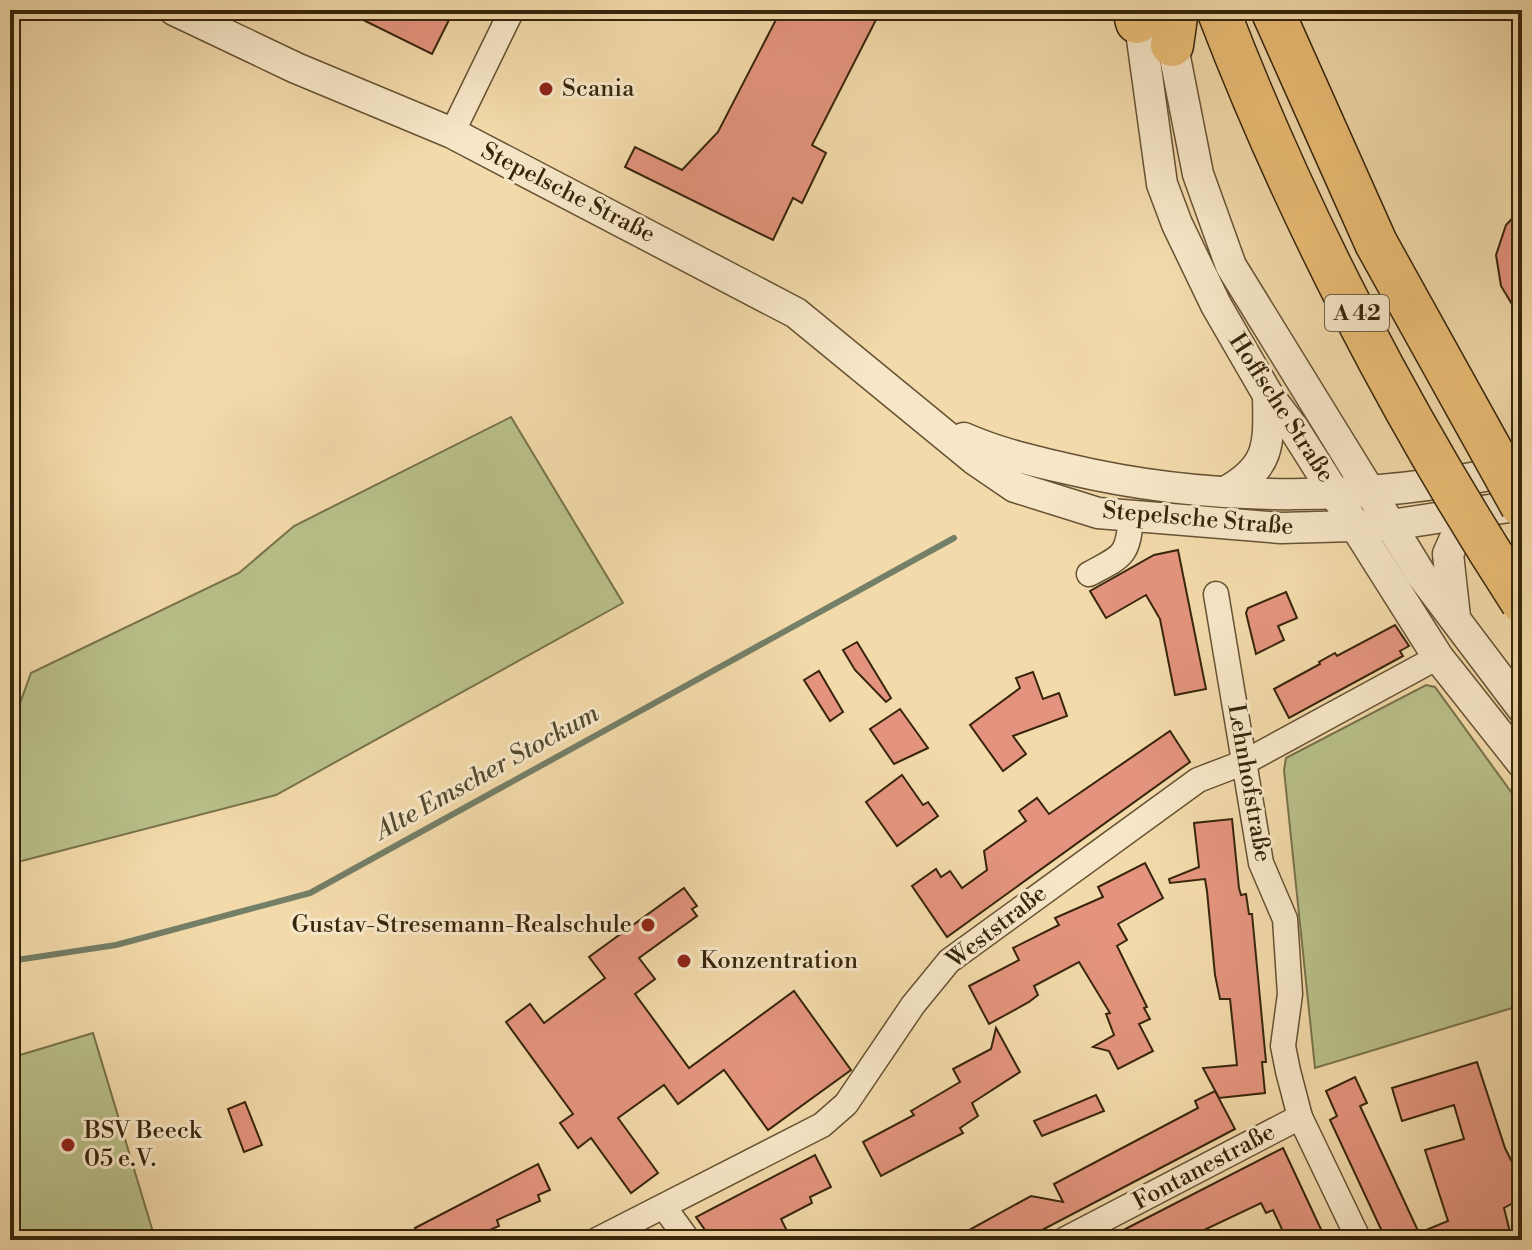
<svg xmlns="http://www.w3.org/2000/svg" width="1532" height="1250" font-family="'Libre Bodoni',serif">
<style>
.green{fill:#b9c08a;stroke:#78724a;stroke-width:2}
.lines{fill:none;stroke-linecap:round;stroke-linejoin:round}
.stream{stroke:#747f67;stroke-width:6}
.building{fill:#e4947e;stroke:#37250b;stroke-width:2}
.minor-casing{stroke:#665233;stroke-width:27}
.tertiary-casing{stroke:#665233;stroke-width:33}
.motorway-casing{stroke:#37250b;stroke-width:45}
.minor{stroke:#f7e7c8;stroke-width:24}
.tertiary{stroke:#f7e7c8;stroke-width:30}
.motorway{stroke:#eabd75;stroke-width:42}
.motorway-bridge-casing{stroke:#37250b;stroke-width:45;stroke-linecap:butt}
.motorway-bridge{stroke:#eabd75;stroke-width:42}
.poi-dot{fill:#8f2418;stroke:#f7e7c8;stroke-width:3}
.labels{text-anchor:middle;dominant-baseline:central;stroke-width:6;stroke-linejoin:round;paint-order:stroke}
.shield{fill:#f7e7c8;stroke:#715f44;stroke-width:2}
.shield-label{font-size:22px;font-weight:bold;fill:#37250b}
.poi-label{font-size:24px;fill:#37250b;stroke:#f7e7c8;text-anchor:start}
.street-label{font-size:24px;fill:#37250b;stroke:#f7e7c8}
.water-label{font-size:26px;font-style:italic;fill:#504a32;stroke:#f7e7c8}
</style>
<rect width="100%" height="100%" fill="#f3daaa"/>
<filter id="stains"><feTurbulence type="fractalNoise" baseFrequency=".0025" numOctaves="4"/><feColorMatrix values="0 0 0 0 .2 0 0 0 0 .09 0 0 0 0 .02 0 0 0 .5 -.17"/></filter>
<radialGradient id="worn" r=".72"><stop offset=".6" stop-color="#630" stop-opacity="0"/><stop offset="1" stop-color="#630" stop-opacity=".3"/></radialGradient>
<g class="green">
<path d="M 511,417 L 623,603 L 276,795 L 10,864 L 10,731 L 31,673 L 239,573 L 294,526 Z"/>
<path d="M 1426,685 L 1435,687 L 1522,807 L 1522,1005 L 1315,1068 L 1284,770 L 1286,758 Z"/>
<path d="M 93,1033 L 153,1232 L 126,1240 L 10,1240 L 10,1058 Z"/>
</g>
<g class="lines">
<path class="stream" d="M 10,961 L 116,945 L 310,893 L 954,538"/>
</g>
<g class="building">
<path d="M 343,10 L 454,10 L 432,54 Z"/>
<path d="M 781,10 L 881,10 L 812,145 L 826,153 L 802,203 L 793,198 L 773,240 L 625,167 L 635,147 L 682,170 L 718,132 Z"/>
<path d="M 1522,208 L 1522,321 L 1501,286 L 1496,255 L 1506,225 Z"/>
<path d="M 1178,550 L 1206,689 L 1175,695 L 1160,619 L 1146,595 L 1106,618 L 1090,591 L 1154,555 Z"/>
<path d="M 1286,592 L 1297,618 L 1278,626 L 1284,640 L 1256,654 L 1246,613 L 1248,608 Z"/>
<path d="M 1395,625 L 1409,646 L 1400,651 L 1403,656 L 1289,718 L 1274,689 L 1320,664 L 1319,662 L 1335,653 L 1337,656 Z"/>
<path d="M 857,642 L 891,698 L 886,702 L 855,670 L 843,650 Z"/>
<path d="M 819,671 L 843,712 L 830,721 L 804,680 Z"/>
<path d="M 1033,672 L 1043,699 L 1059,693 L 1067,716 L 1013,736 L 1026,754 L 1003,771 L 970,725 L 1020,688 L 1016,678 Z"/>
<path d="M 900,709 L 928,748 L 894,764 L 870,729 Z"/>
<path d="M 1170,731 L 1190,762 L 947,937 L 912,886 L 936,869 L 941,877 L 950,871 L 962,888 L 987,870 L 984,851 L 1026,821 L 1019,811 L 1037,798 L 1049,814 Z"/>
<path d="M 902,775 L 923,805 L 928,802 L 938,816 L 897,846 L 866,802 Z"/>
<path d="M 1232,819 L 1239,888 L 1241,895 L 1246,894 L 1249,914 L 1252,914 L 1266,1062 L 1262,1062 L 1265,1093 L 1219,1098 L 1203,1068 L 1237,1065 L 1230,999 L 1220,999 L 1215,975 L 1207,891 L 1205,879 L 1170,883 L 1169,879 L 1199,867 L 1194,823 Z"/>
<path d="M 1145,863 L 1163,898 L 1118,924 L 1127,940 L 1117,946 L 1147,1007 L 1144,1008 L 1150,1019 L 1139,1024 L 1153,1051 L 1118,1069 L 1109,1051 L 1093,1047 L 1114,1035 L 1106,1014 L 1110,1013 L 1079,962 L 1034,986 L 1038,995 L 1029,1002 L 989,1024 L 969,986 L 1019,960 L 1013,948 L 1059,925 L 1055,918 L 1103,897 L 1098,887 Z"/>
<path d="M 684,888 L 697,906 L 692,909 L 697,916 L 639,958 L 655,979 L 635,994 L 689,1068 L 794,991 L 851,1070 L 768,1130 L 724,1070 L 678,1104 L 664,1085 L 618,1118 L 658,1173 L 631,1193 L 591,1138 L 578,1148 L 560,1123 L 573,1114 L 506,1022 L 530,1004 L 544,1023 L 605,978 L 589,957 Z"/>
<path d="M 996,1028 L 1020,1072 L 972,1103 L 978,1116 L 960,1128 L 963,1133 L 881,1176 L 863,1142 L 914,1115 L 911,1111 L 960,1082 L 953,1069 L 991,1049 Z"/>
<path d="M 1477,1062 L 1505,1148 L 1522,1182 L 1522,1198 L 1504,1208 L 1512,1240 L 1386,1240 L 1330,1120 L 1337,1116 L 1326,1091 L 1355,1077 L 1367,1103 L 1360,1106 L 1419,1233 L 1448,1221 L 1425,1150 L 1464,1139 L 1454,1105 L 1402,1121 L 1392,1088 Z"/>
<path d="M 1215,1091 L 1235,1129 L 1023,1240 L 951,1240 L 1031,1196 L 1063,1202 L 1054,1184 L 1198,1108 L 1195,1101 Z"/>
<path d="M 1096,1095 L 1104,1111 L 1042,1136 L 1034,1121 Z"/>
<path d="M 245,1102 L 262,1145 L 244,1152 L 228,1109 Z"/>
<path d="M 1283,1148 L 1326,1240 L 1287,1240 L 1273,1210 L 1266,1213 L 1261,1203 L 1183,1240 L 1104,1240 Z"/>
<path d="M 815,1155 L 831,1187 L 810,1197 L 812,1203 L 781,1219 L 787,1231 L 768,1240 L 712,1240 L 696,1217 Z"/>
<path d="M 538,1164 L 550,1190 L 538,1195 L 540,1201 L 497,1220 L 499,1226 L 467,1240 L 421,1240 L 415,1228 Z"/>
</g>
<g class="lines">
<g class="minor-casing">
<g id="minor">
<path d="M 452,133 L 512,10"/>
<path d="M 1089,574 C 1123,556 1128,556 1131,517"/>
<path d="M 1216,594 L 1261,863 L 1285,919 L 1290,994 L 1283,1046 L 1288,1071 L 1300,1117 L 1359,1240"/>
<path d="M 664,1207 L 688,1240"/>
<path d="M 597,1240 L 822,1125 L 846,1104 L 913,1005 L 949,961 L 1198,780 L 1245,762 L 1438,657"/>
<path d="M 1064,1240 L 1300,1117"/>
</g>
</g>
<g class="tertiary-casing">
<g id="tertiary">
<path d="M 174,10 L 296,68 L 452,133 L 796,313 L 974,459 L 1015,487 L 1098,513 L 1281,528 L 1391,525 L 1522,505"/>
<path d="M 1138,10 L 1162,184 L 1177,224 L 1216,305 L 1268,395 L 1294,429 L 1438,657 L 1522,763"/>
<path d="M 1169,27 L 1198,174 L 1231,266 L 1420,573 L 1522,708"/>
<path d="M 964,438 C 998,453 1033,461 1068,469 C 1216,504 1371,501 1519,469"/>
<path d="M 1225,492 C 1271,467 1269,444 1268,395"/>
<path d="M 1455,617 L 1448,554 L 1465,516"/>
</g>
</g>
<g class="motorway-casing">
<g id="motorway">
<path d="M 1134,10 L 1137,22"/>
<path d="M 1172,45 L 1177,10"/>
</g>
</g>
<use href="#minor" class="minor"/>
<use href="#tertiary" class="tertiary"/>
<use href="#motorway" class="motorway"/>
<g class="motorway-bridge-casing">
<g id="motorway-bridge">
<path d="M 1218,10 C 1296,214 1403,419 1522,602"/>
<path d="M 1272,10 L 1376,243 L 1522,506"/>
</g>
</g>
<use href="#motorway-bridge" class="motorway-bridge"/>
</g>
<g class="poi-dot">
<circle cx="546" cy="89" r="8"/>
<circle cx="648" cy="925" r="8"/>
<circle cx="684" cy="961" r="8"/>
<circle cx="68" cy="1145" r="8"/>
</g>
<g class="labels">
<rect class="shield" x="1325" y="295" width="64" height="36" rx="6"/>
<g class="shield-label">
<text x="1357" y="313">A 42</text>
</g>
<g class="poi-label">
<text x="562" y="89">Scania</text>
<text x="632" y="925" text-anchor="end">Gustav-Stresemann-Realschule</text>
<text x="700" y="961">Konzentration</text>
<text x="84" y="1131">BSV Beeck<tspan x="84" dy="28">05 e.V.</tspan></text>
</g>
<g class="street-label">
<text transform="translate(568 193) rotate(27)">Stepelsche Straße</text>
<text transform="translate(1281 408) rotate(57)">Hoffsche Straße</text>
<text transform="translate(1198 519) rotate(5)">Stepelsche Straße</text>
<text transform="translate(1249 783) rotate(80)">Lehnhofstraße</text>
<text transform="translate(997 927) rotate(-38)">Weststraße</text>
<text transform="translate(1204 1167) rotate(-28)">Fontanestraße</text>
</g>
<g class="water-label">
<text transform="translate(487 772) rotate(-29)">Alte Emscher Stockum</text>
</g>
</g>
<rect width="1532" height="1250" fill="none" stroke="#f3daaa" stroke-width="40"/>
<rect x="12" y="12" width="1508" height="1226" fill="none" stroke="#37250b" stroke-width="4"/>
<rect x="20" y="20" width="1492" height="1210" fill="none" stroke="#37250b" stroke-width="2"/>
<rect width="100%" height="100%" filter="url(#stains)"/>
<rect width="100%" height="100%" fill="url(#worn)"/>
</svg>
